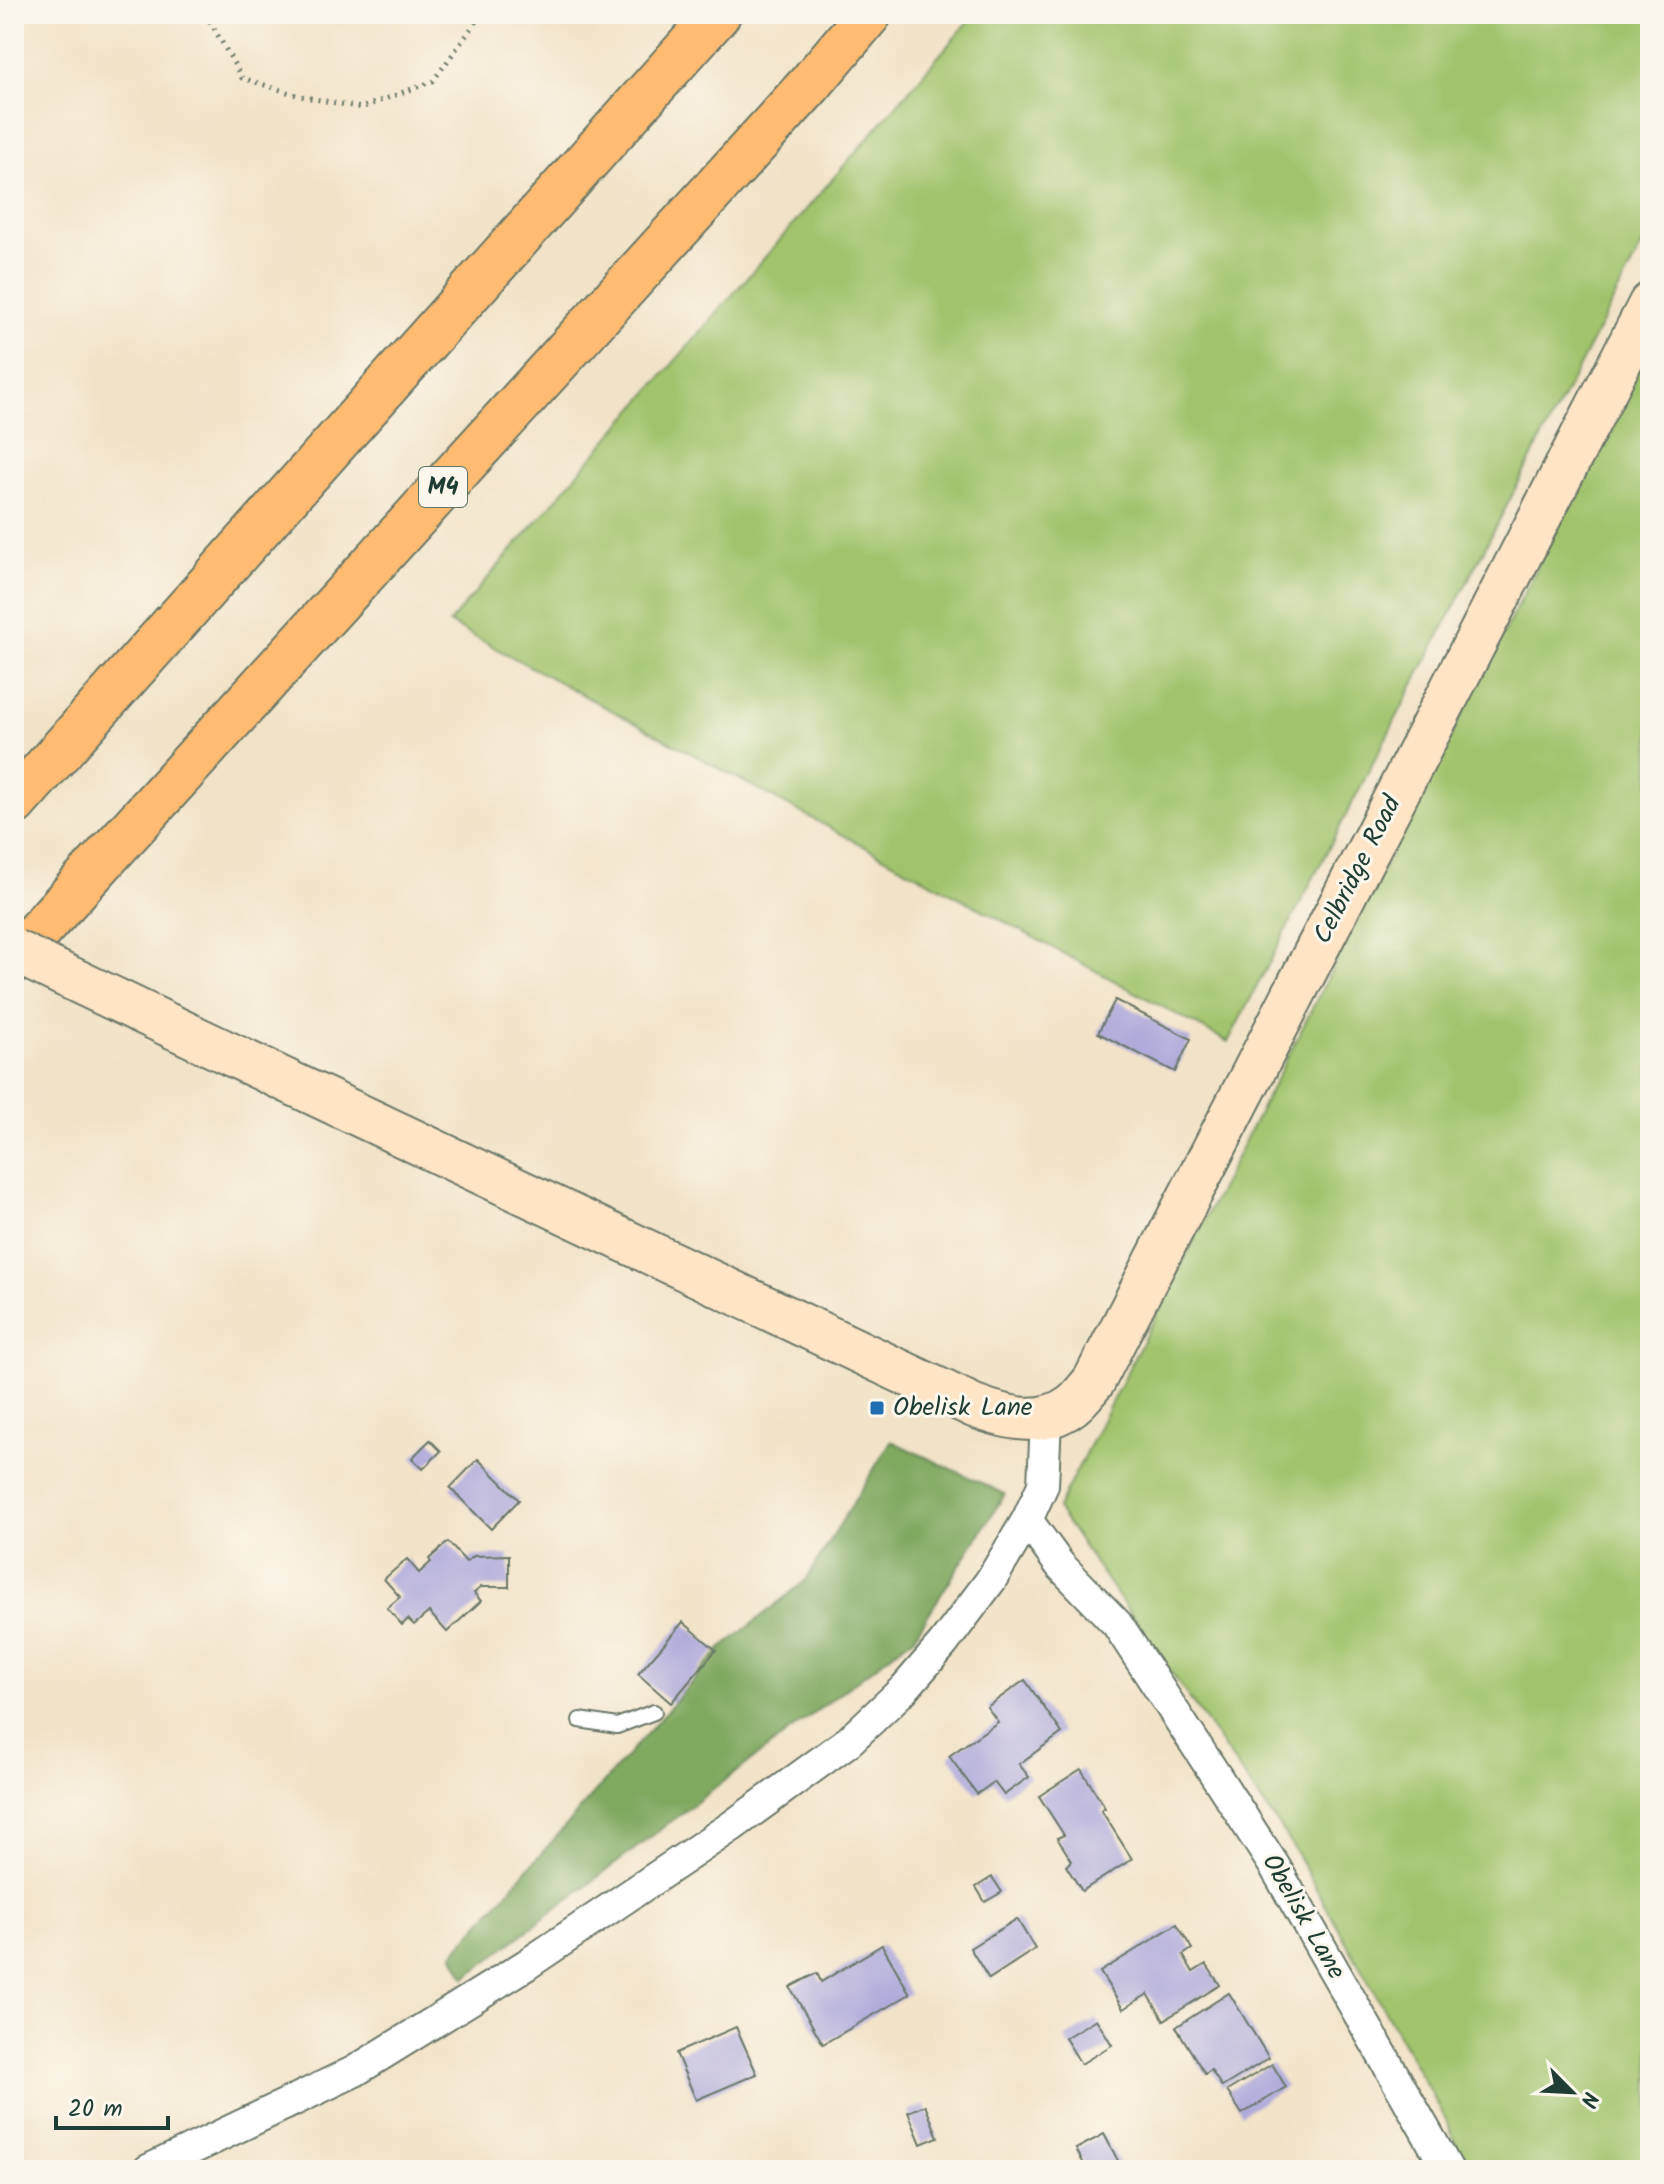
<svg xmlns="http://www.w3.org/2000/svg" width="1664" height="2184" font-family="Kalam,sans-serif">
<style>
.green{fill:#a1c36c;stroke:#608050;stroke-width:2}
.forest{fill:#80a960;stroke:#50734a;stroke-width:2}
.building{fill:#b0abda}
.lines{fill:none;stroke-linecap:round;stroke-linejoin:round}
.service-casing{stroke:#697768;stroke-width:18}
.minor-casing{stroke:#697768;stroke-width:34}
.secondary-casing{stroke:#697768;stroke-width:46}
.motorway-casing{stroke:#697768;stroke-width:48}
.path{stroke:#697768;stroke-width:5;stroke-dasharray:2 6;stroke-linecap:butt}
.service{stroke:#fff;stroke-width:14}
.minor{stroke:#fff;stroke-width:30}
.secondary{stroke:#ffe4c6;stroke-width:42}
.motorway{stroke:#febb71;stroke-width:44}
.secondary-bridge-casing{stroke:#697768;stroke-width:46;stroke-linecap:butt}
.secondary-bridge{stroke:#ffe4c6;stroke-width:42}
.poi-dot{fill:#1f6fb2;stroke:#fbf7ec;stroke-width:3}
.labels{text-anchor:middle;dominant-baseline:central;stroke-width:6;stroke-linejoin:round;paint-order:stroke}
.shield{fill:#fbf7ec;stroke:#61756b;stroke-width:2}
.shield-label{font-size:24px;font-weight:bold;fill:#1f3d34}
.street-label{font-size:26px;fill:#1f3d34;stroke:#fbf7ec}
.poi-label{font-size:26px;fill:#1f3d34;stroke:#fbf7ec;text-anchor:start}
</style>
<rect width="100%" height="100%" fill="#fbf7ec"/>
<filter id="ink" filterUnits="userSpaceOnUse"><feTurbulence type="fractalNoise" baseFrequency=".0125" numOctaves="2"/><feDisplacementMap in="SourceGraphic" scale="16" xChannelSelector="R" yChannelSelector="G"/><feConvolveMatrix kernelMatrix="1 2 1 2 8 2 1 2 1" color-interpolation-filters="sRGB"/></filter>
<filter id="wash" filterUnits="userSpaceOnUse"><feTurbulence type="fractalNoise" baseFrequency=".006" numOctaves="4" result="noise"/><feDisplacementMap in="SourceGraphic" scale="32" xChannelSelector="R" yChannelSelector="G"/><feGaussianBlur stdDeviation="1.8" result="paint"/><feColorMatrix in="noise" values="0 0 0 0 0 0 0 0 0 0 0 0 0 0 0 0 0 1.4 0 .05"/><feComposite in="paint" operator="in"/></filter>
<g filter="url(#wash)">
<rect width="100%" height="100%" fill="#f2e3c8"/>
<g class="green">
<path d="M 975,14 L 1650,14 L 1650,230 L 1228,1042 L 449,623 Z"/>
<path d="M 1650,346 L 1650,2170 L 1467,2170 L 1446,2120 L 1290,1842 L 1057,1509 Z"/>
</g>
<path class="forest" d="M 891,1441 L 1005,1494 L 914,1637 L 465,1978 L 453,1954 L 721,1649 L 806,1580 Z"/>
<g id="blocks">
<g class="building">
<path d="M 1115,1000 L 1191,1039 L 1175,1072 L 1098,1033 Z"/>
<path d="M 430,1440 L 441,1451 L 423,1469 L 412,1458 Z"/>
<path d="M 478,1459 L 519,1500 L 491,1529 L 450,1488 Z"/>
<path d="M 448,1542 L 466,1562 L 474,1556 L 509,1555 L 509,1587 L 481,1587 L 474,1593 L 481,1601 L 447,1632 L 429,1612 L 414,1625 L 408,1619 L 402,1625 L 387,1608 L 400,1597 L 384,1579 L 407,1559 L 419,1573 L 431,1562 L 429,1559 Z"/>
<path d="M 683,1622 L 716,1650 L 671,1703 L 638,1674 Z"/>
<path d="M 1025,1680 L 1062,1733 L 1019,1764 L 1029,1777 L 1004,1795 L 994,1782 L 977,1794 L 949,1756 L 998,1722 L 987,1707 Z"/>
<path d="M 1081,1769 L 1105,1808 L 1101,1810 L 1132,1859 L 1082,1891 L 1066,1866 L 1072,1861 L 1057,1838 L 1064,1835 L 1039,1796 Z"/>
<path d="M 992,1877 L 1002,1892 L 985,1902 L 976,1887 Z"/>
<path d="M 1017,1919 L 1035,1949 L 989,1979 L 970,1948 Z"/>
<path d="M 1177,1924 L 1192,1949 L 1183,1955 L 1193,1972 L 1206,1964 L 1220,1985 L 1164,2020 L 1148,1994 L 1123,2009 L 1100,1972 Z"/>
<path d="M 882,1945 L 910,1994 L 823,2044 L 790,1987 L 817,1973 L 821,1982 Z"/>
<path d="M 1229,1993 L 1269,2058 L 1222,2087 L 1211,2070 L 1205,2074 L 1176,2027 Z"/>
<path d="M 1096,2019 L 1112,2045 L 1081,2064 L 1065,2038 Z"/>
<path d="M 736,2027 L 757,2074 L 696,2100 L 676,2053 Z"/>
<path d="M 1272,2064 L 1286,2087 L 1242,2114 L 1227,2091 Z"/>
<path d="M 925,2105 L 938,2137 L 921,2144 L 908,2112 Z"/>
<path d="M 1104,2134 L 1123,2170 L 1087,2170 L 1076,2149 Z"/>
</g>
</g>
</g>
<g filter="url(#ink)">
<use href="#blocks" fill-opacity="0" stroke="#697768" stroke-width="2"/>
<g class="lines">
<g class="service-casing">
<path id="service" d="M 580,1720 L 617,1726 L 654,1712"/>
</g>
<g class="minor-casing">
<g id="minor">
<path d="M 1027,1520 L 1060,1565 L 1117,1624 L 1207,1762 L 1275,1867 L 1448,2170"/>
<path d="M 148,2170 L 355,2071 L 526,1965 L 732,1826 L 849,1741 L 903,1690 L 943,1644 L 991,1580 L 1027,1520 L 1043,1485 L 1046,1419"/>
</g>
</g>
<g class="secondary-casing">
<path id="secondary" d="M 175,1028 L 974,1406 C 1006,1418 1042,1428 1072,1405 C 1080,1399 1087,1389 1094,1381 L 1650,304"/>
</g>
<g class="motorway-casing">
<g id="motorway">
<path d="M 14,803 L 718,14"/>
<path d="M 14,958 L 810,84 L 869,14"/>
</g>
</g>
<path class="path" d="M 206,14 L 242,78 L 300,96 L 361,108 L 433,81 L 482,14"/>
<use href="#service" class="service"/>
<use href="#minor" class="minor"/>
<use href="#secondary" class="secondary"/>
<use href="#motorway" class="motorway"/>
<g class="secondary-bridge-casing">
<path id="secondary-bridge" d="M 14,951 L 175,1028"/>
</g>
<use href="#secondary-bridge" class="secondary-bridge"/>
</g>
</g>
<rect class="poi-dot" x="869" y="1400" width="16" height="16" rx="4"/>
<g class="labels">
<rect class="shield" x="419" y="467" width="48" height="40" rx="6"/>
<g class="shield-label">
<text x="443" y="487">M4</text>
</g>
<g class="street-label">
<text transform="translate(1358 870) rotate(-63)">Celbridge Road</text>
<text transform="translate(1303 1917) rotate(60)">Obelisk Lane</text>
</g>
<g class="poi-label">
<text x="893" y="1408">Obelisk Lane</text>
</g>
</g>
<rect width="1664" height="2184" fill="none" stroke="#fbf7ec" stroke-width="48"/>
<g transform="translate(1572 2092) rotate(114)" stroke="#fbf7ec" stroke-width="6" paint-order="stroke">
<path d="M0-6L14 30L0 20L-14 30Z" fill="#1f3d34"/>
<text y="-12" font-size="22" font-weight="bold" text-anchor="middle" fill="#1f3d34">N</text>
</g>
<path d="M56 2116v12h112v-12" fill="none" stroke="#1f3d34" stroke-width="4"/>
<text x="68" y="2116" font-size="24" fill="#1f3d34" stroke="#fbf7ec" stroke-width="6" paint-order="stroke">20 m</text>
</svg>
